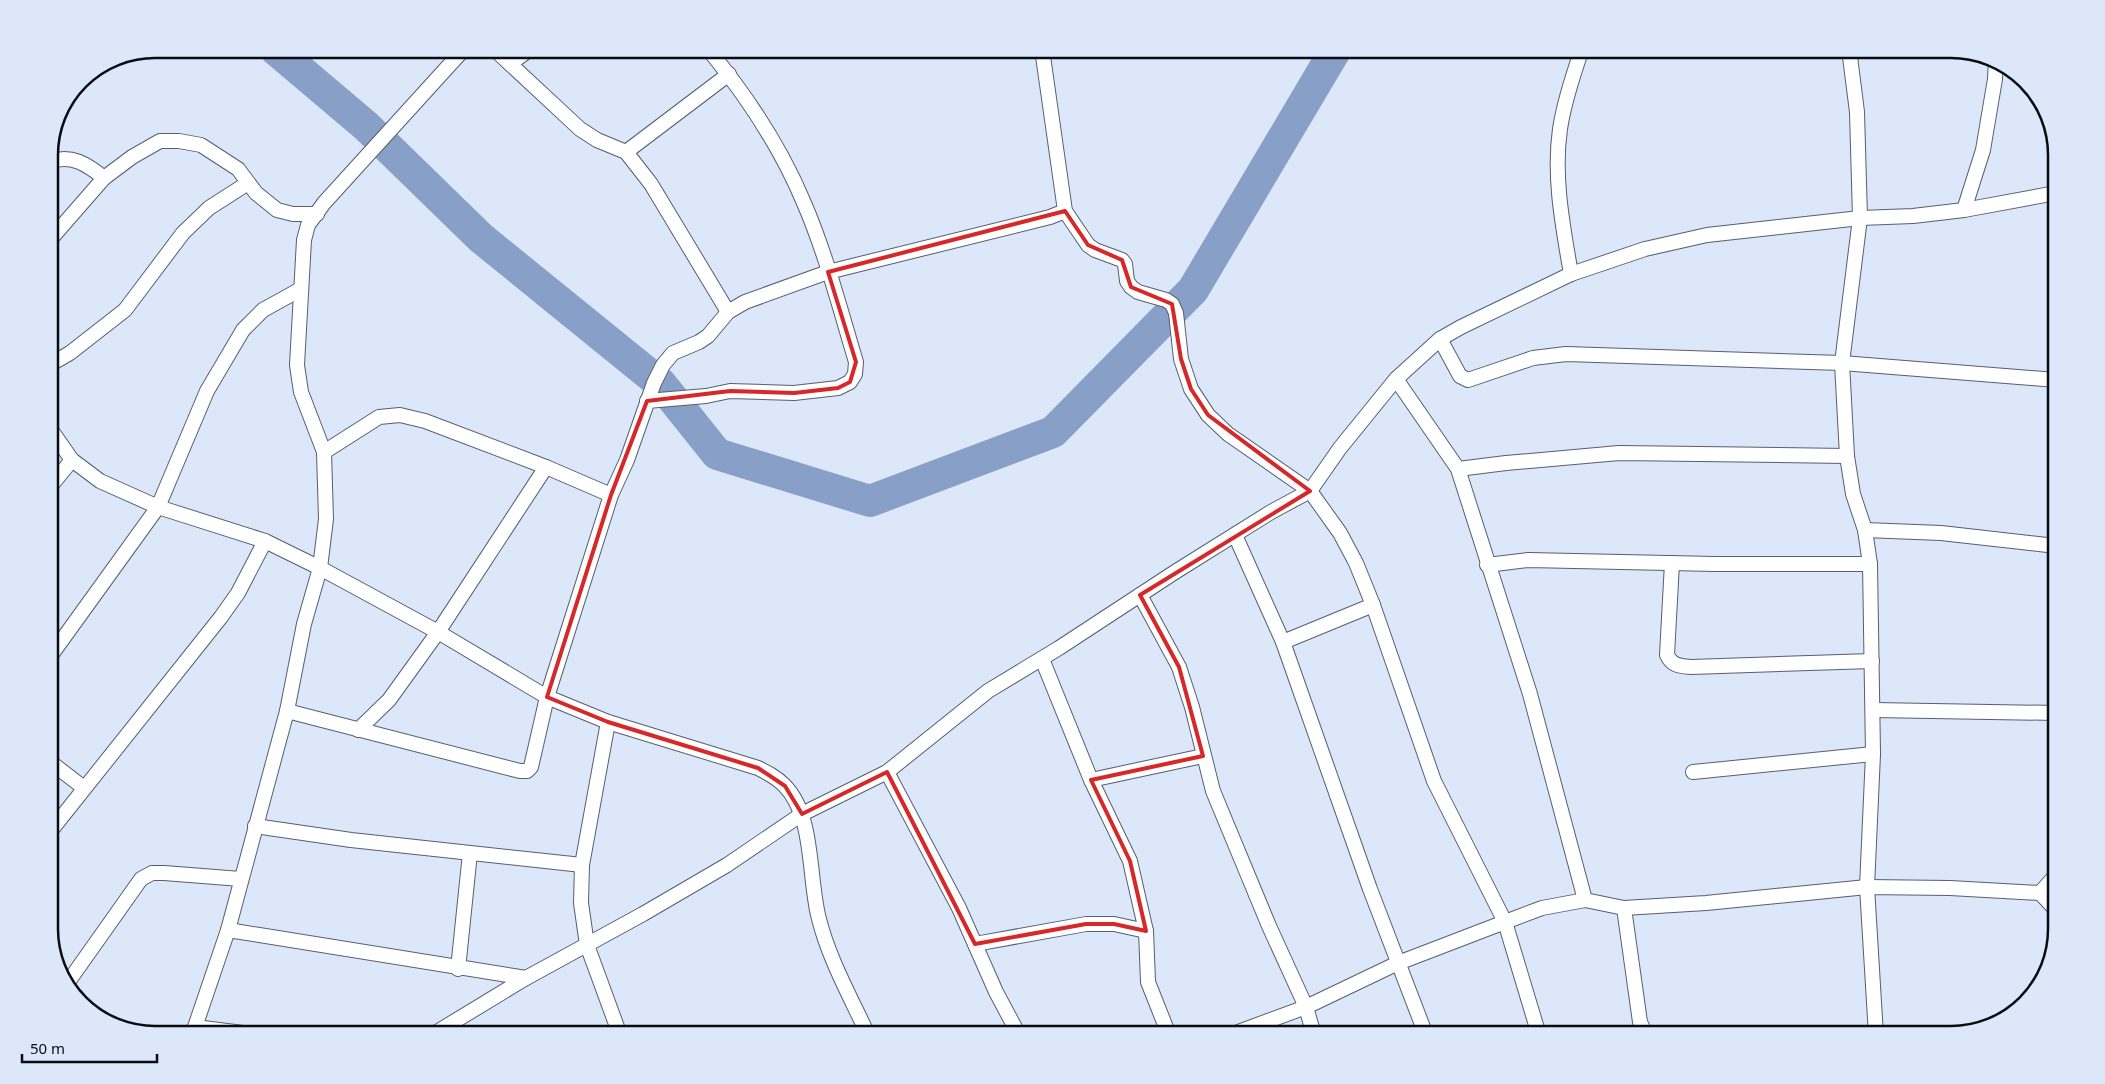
<svg xmlns="http://www.w3.org/2000/svg" width="2105" height="1084" font-family="'Noto Sans',sans-serif">
<style>
.lines{fill:none;stroke-linecap:round;stroke-linejoin:round}
.river{stroke:#889fc7;stroke-width:32}
.minor-casing{stroke:#555f6f;stroke-width:16}
.minor{stroke:#fff;stroke-width:14}
.marked{fill:none;stroke:#d62828;stroke-width:4;stroke-linejoin:round}
.rim{fill:none;stroke:#090d13;stroke-width:2.5}
</style>
<rect width="100%" height="100%" fill="#dce7fa"/>
<g class="lines">
<path class="river" d="M 275,49 L 366,126 L 481,238 L 661,384 L 717,454 L 870,501 L 1053,432 L 1193,290 L 1336,49"/>
<g class="minor-casing">
<g id="minor">
<path d="M 494,49 L 580,129 L 597,140 L 626,152 L 651,184 L 728,312"/>
<path d="M 1042,49 L 1065,211 L 1088,245 L 1095,250 L 1122,260 L 1125,264 L 1127,281 L 1131,287 L 1138,292 L 1166,300 L 1172,304 L 1176,313 L 1181,359 L 1191,389 L 1208,415 L 1228,434 L 1310,491 L 1340,533 L 1356,563 L 1373,605 L 1434,781 L 1505,922 L 1539,1035"/>
<path d="M 1849,49 L 1857,112 L 1860,218 L 1842,363 L 1847,456 L 1853,494 L 1865,530 L 1870,564 L 1873,754 L 1867,887 L 1876,1035"/>
<path d="M 510,64 L 530,49"/>
<path d="M 626,152 L 729,74"/>
<path d="M 49,162 C 71,153 88,165 104,178"/>
<path d="M 1964,210 L 1983,150 L 1995,79 L 1996,59"/>
<path d="M 49,241 L 104,178 L 132,157 L 160,141 L 179,141 L 201,145 L 238,169 L 256,193 L 277,210 L 293,214 L 317,214"/>
<path d="M 1571,274 C 1563,227 1553,177 1560,129 C 1564,102 1573,75 1582,49"/>
<path d="M 1440,339 L 1460,376 L 1468,380 L 1533,358 L 1566,354 L 1842,363 L 2056,380"/>
<path d="M 49,365 L 70,353 L 125,310 L 183,233 L 209,208 L 248,183"/>
<path d="M 1396,379 L 1458,469 L 1530,694 L 1585,900"/>
<path d="M 647,401 L 706,396 L 730,391 L 794,393 L 838,388 L 850,382 L 855,374 L 856,362 C 840,309 826,254 804,203 C 781,148 746,95 708,49"/>
<path d="M 49,427 L 72,460 L 100,481 L 158,507 L 265,541 L 320,568 L 438,632 L 547,697 L 608,722 L 758,768 C 768,773 776,777 784,785 C 815,816 808,878 819,919 C 829,959 851,998 868,1035"/>
<path d="M 324,452 L 379,417 L 400,415 L 425,421 L 546,467 L 611,495"/>
<path d="M 1458,469 L 1506,463 L 1619,453 L 1847,456"/>
<path d="M 49,488 L 72,460"/>
<path d="M 1865,530 L 1941,533 L 2056,546"/>
<path d="M 1235,535 L 1283,642 L 1370,889 L 1426,1035"/>
<path d="M 1672,563 L 1667,655 C 1672,666 1680,666 1691,667 L 1872,661"/>
<path d="M 1487,565 L 1528,560 L 1715,564 L 1870,564"/>
<path d="M 1140,595 L 1179,667 L 1192,707 L 1213,791 L 1269,926 L 1306,1007 L 1314,1035"/>
<path d="M 1283,642 L 1373,605"/>
<path d="M 49,658 L 158,507 L 207,391 L 243,330 L 263,310 L 301,289"/>
<path d="M 1042,659 L 1091,780 L 1130,861 L 1146,931 L 1148,982 L 1169,1035"/>
<path d="M 1873,710 L 2056,713"/>
<path d="M 287,711 L 520,771 L 527,771 L 531,767 L 547,697 L 611,495 L 627,460 L 654,383 L 663,365 L 673,353 L 699,342 L 708,336 L 728,312 L 745,302 L 828,272 L 1050,217 L 1065,211"/>
<path d="M 608,722 L 582,865 L 581,903 L 587,945 L 620,1035"/>
<path d="M 358,730 L 389,700 L 438,632 L 546,467"/>
<path d="M 49,761 L 84,788"/>
<path d="M 887,772 L 959,908 L 996,992 L 1019,1035"/>
<path d="M 1693,772 L 1873,754"/>
<path d="M 1091,780 L 1203,756"/>
<path d="M 255,826 L 351,840 L 582,865"/>
<path d="M 49,833 L 221,617 L 238,593 L 265,541"/>
<path d="M 2040,893 L 2056,875"/>
<path d="M 1624,908 L 1640,1022 L 1646,1035"/>
<path d="M 228,930 L 526,978"/>
<path d="M 975,944 L 1086,924 L 1114,924 L 1146,931"/>
<path d="M 458,969 L 470,853"/>
<path d="M 66,985 L 141,879 L 152,873 L 164,873 L 241,879"/>
<path d="M 195,1027 L 260,1035"/>
<path d="M 189,1035 L 195,1027 L 228,930 L 287,711 L 304,624 L 320,568 L 326,519 L 324,452 L 301,392 L 297,365 L 304,240 L 308,225 L 324,203 L 464,49"/>
<path d="M 432,1035 L 526,978 L 643,914 L 727,865 L 802,814 L 887,772 L 988,691 L 1059,648 L 1175,572 L 1271,512 L 1310,491 L 1340,448 L 1396,379 L 1440,339 L 1461,327 L 1571,274 L 1645,249 L 1707,235 L 1860,218 L 1913,216 L 1964,210 L 2056,193"/>
<path d="M 1230,1035 L 1306,1007 L 1398,963 L 1505,922 L 1542,908 L 1585,900 L 1624,908 L 1706,903 L 1867,887 L 1950,888 L 2040,893 L 2056,910"/>
</g>
</g>
<use href="#minor" class="minor"/>
</g>
<path class="marked" d="M 1065,211 L 1088,245 L 1122,260 L 1131,287 L 1172,304 L 1181,359 L 1191,389 L 1208,415 L 1310,491 L 1140,595 L 1179,667 L 1203,756 L 1091,780 L 1130,861 L 1146,931 L 1114,924 L 1086,924 L 975,944 L 887,772 L 802,814 L 785,786 L 758,768 L 608,722 L 547,697 L 611,495 L 647,401 L 730,391 L 794,393 L 838,388 L 850,382 L 856,362 L 828,272 Z"/>
<path d="M0 0H2105V1084H0ZM155 58H1951A97 97 0 0 1 2048 155V929A97 97 0 0 1 1951 1026H155A97 97 0 0 1 58 929V155A97 97 0 0 1 155 58Z" fill="#dce7fa" fill-rule="evenodd"/>
<path class="rim" d="M155 58H1951A97 97 0 0 1 2048 155V929A97 97 0 0 1 1951 1026H155A97 97 0 0 1 58 929V155A97 97 0 0 1 155 58Z"/>
<path d="M22 1054v8h135v-8" fill="none" stroke="#090d13" stroke-width="2.5"/>
<text x="30" y="1054" font-size="15" fill="#090d13" stroke="#dce7fa" stroke-width="4" paint-order="stroke">50 m</text>
</svg>
